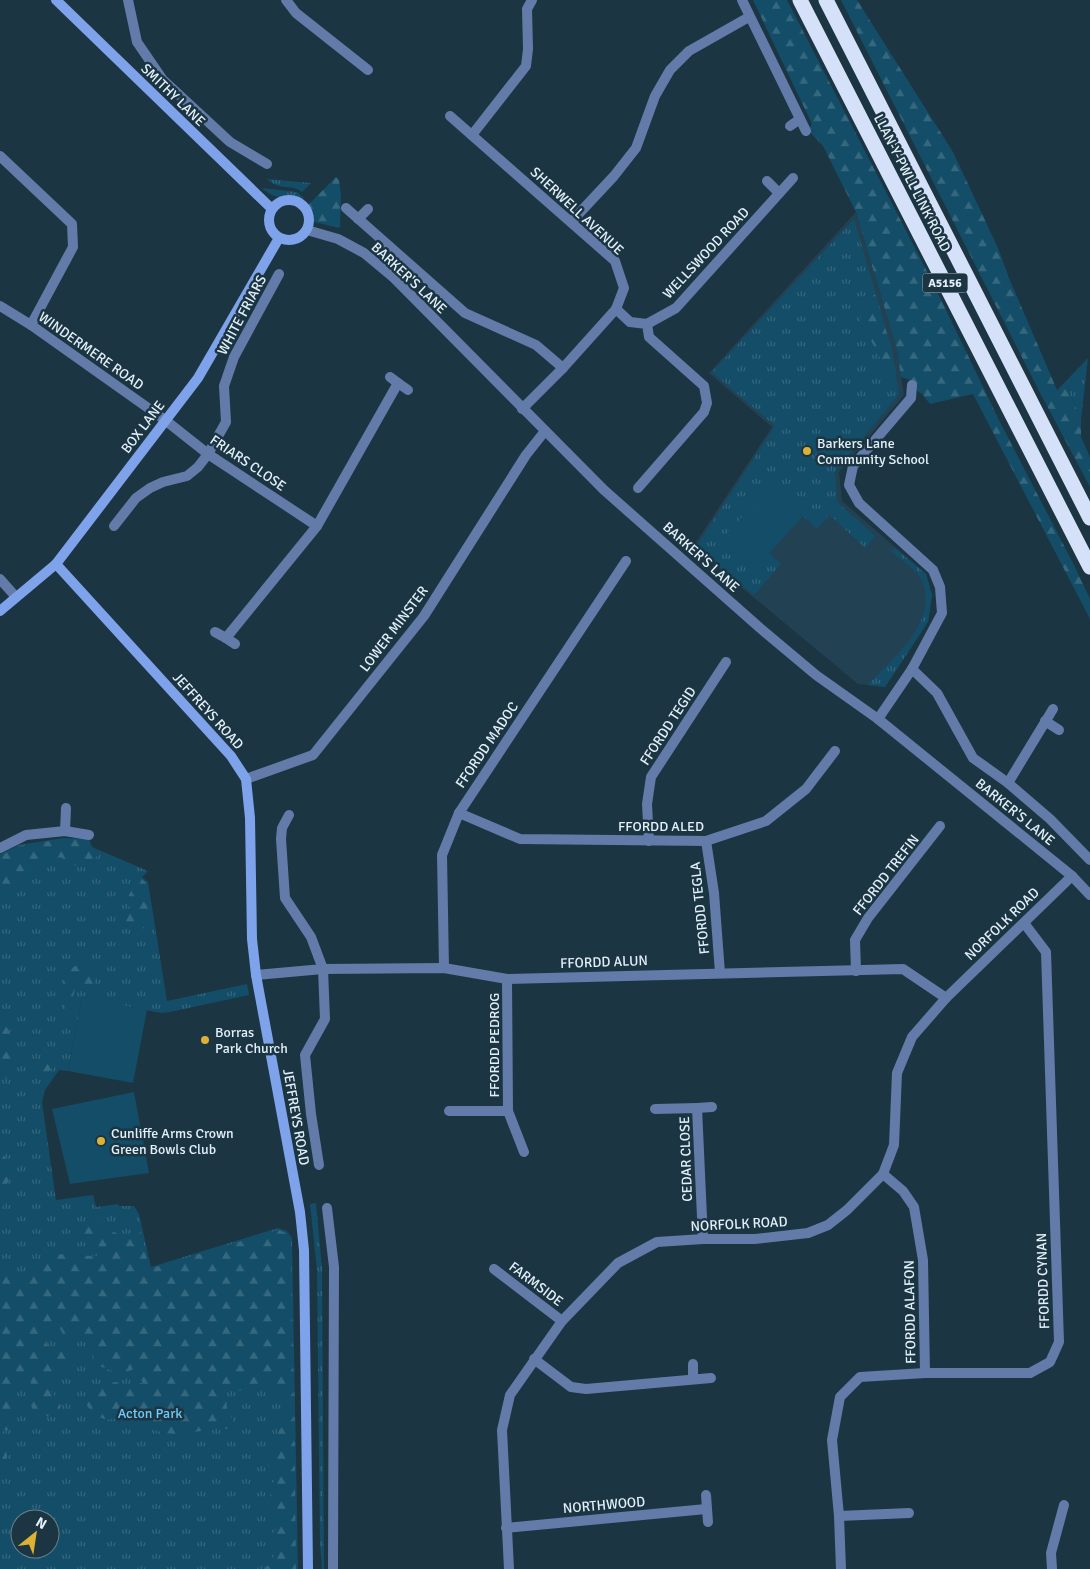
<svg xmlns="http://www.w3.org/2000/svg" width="1090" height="1569" font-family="Signika,sans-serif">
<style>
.built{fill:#224253}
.grass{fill:url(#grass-tufts);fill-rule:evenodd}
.forest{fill:url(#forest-firs)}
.pitch{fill:#134d67}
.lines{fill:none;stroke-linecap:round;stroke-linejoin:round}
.street{stroke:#637ba8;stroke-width:10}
.secondary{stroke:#7ea3eb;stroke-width:10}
.highway{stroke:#d5e1f8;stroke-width:15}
.poi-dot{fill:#ddb133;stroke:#1c3542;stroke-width:2}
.labels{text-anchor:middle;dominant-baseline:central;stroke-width:5;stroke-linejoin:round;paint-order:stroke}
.shield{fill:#1c3542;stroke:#a7b8c2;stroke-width:1}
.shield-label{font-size:12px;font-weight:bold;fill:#e2f0f9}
.street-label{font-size:14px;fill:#e2f0f9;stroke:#1c3542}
.poi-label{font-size:14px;fill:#e2f0f9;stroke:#1c3542;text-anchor:start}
.park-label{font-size:14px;fill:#70caf9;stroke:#1c3542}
</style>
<defs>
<pattern id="grass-tufts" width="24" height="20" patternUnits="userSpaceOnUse" patternTransform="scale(1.25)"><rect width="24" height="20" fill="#134d67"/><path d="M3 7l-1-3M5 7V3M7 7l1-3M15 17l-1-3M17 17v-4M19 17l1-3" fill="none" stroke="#35677e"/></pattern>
<pattern id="forest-firs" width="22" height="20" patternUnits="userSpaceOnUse" patternTransform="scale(1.25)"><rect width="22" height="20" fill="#134d67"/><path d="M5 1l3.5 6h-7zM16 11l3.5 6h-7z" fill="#35677e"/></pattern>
</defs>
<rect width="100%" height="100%" fill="#1c3542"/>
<path class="built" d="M 856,212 L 897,350 L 904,395 L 839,472 L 842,501 L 926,574 L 932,595 L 928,622 L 885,687 L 858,684 L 693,547 L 772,427 L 709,373 Z"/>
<g class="grass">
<path d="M 267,179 L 310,183 L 311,183 L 302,192 C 291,183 281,192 267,179 Z"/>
<path d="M 262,188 L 297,192 L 304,198 L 301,201 C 284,194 277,202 262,188 Z"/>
<path d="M 854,219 L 892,350 L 899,394 L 835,472 L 837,502 L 875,536 L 865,548 L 830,515 L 817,529 L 770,486 L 756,567 L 769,553 L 781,564 L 754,595 L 696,547 L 775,426 L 712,372 Z"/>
<path d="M 1088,358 L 1081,419 L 1065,382 Z"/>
<path d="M 895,548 L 926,574 L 932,595 L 928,622 L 885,687 L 868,685 C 893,658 943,619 920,577 C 915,569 899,558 891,551 Z"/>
<path d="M 63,838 L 89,839 L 92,847 L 148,871 L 142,877 L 148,882 L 167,1001 L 247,984 L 249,995 L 170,1012 L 161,1013 L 82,998 L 68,1071 L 59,1070 L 45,1090 L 42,1102 L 56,1200 L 93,1195 L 96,1207 L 118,1204 L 119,1206 L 134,1206 L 139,1214 L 151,1267 L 278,1228 L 287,1231 L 292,1238 L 298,1569 L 0,1569 L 0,854 L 19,845 ZM 20,1519 L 50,1519 L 50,1549 L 20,1549 Z"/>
<path d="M 316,1203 L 322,1268 L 324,1569 L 322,1569 L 320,1544 L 317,1270 L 310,1204 Z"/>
</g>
<g class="forest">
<path d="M 753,0 L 787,0 L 933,283 L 999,420 L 1075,567 L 1090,599 L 1090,619 L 973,394 L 930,404 L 922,394 L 915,389 L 913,381 L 901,377 L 897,350 L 856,212 L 823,146 L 808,130 L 812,124 Z"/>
<path d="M 841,0 L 857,0 L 953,152 L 998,248 L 1009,278 L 1057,390 L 1065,382 L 1081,419 L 1081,437 L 1090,457 L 1090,487 L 1037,387 Z"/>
<path d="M 336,177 L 339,180 L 341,195 L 340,228 L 314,222 L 314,214 L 308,205 Z"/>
<path d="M 875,294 L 892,350 L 896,377 L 891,375 L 886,369 L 860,320 L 864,305 Z"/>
<path d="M 62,839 L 89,840 L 90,848 L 100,852 C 84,874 79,868 60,857 L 29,871 L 18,871 L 10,888 L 0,891 L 0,856 L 20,846 Z"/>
<path d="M 142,879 L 146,883 L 152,922 C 143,930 138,932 127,927 L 126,921 L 131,910 C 124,894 132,890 142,879 Z"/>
<path d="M 85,960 L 97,965 C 97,975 95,984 90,992 L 75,989 L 69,1013 C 57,1002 63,984 67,971 Z"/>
<path d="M 0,1024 L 8,1028 C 15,1051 26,1060 5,1079 L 0,1078 Z"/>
<path d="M 57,1053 C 57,1069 48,1073 34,1076 L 30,1070 L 42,1058 Z"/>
<path d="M 0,1149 L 5,1157 L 9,1179 L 5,1190 L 2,1211 L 0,1215 Z"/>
<path d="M 95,1220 L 105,1223 L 114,1232 L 124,1237 L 141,1232 L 149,1269 L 212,1250 L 219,1251 L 225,1246 L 278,1230 L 287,1233 L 291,1238 L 296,1569 L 264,1569 L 266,1566 L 272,1565 L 275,1546 L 271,1543 L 270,1536 L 277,1529 L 274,1522 L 277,1517 L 271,1510 L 270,1486 L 282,1472 L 268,1466 L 267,1459 L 274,1449 L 274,1440 L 287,1418 L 286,1412 L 288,1404 L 286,1405 C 282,1394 275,1393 269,1385 L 256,1390 L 226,1391 C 227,1396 226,1402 227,1407 C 229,1419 236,1414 229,1429 L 217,1428 L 195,1432 L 191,1438 L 153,1430 L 126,1414 C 109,1424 99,1420 87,1406 C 92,1386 96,1383 117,1382 L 124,1388 L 135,1383 L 143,1383 L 138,1376 L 137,1369 L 135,1368 C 119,1378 113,1369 97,1366 L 92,1354 L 95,1348 L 85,1334 L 78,1335 L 73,1339 C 64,1338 62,1333 59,1326 L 50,1329 L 46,1343 L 52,1351 L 66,1347 L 72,1351 L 76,1362 L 72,1368 L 62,1367 C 58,1375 56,1379 47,1378 L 43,1382 L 58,1400 L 61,1406 L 58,1412 L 53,1417 L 45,1416 L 40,1410 L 33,1410 L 26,1394 L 31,1383 L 29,1378 C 23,1382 19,1388 13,1391 L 10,1412 L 10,1430 L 4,1430 L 1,1435 C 6,1445 9,1458 5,1469 L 0,1471 L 0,1277 C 13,1272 24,1270 37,1273 L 40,1261 C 49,1256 62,1253 72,1254 C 82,1254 87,1257 97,1256 L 101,1249 C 96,1242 87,1242 83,1234 L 86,1225 Z"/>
</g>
<g class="pitch">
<path d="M 770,486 L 803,516 L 756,568 L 723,538 Z"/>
<path d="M 82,997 L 147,1010 L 133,1083 L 68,1071 Z"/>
<path d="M 134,1092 L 149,1173 L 70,1184 L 52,1109 Z"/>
</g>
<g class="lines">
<g class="street">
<path d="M 128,0 L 137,42 L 163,80 L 230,142 L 267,164"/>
<path d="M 286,0 L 296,13 L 368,70"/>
<path d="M 742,0 L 806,131"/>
<path d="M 450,116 L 615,261 L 624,288 L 616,309 L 563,368 L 522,409"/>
<path d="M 790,126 L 800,119"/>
<path d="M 472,135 L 526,66 L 528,49 L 527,9 L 532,0"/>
<path d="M 0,156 L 72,224 L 73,247 L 31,325"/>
<path d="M 767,181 L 779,193"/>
<path d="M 346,208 L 465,313 L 536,345 L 563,368"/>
<path d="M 358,219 L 368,209"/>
<path d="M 571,222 L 614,176 L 636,148 L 655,96 L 670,70 L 689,51 L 749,17"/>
<path d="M 307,230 L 338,239 L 364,253 L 394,278 L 604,490 L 760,628 L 816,675 L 878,719 L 1072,876 L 1090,895"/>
<path d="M 0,306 L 31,325 L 165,420 L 208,454 L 317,526"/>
<path d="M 616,309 L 630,322 L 647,324 L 649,337 L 704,386 L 707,403 L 704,412 L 638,488"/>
<path d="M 647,324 L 676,308 L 793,178"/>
<path d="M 398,383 L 408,390"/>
<path d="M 114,526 L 136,498 L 150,488 L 163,482 L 187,476 L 198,467 L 208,454 L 226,422 L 224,386 L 234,357 L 279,274"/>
<path d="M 0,579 L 16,597"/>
<path d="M 215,632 L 226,638"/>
<path d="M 235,644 L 226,638 L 317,526 L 398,383 L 390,377"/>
<path d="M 912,669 L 937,693 L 973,758 L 1008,783 L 1050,819 L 1090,860"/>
<path d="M 878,719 L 912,669 L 942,613 L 940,587 L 933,570 L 859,503 L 849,485 L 853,466 L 911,398 L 912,385"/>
<path d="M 1045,721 L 1059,730"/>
<path d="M 246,779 L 313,755 L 424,616 L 526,455 L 545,431"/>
<path d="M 1008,783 L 1053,709"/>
<path d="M 459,813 L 520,839 L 706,841 L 766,821 L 806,789 L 835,751"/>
<path d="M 289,815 L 282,828 L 281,839 L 285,898 L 311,937 L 323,969 L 325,1019 L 305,1055 L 311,1114 L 319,1165"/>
<path d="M 65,831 L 66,808"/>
<path d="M 649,841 L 647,804 L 651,777 L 726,662"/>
<path d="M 706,841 L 714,893 L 720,973"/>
<path d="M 0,848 L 26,835 L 65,831 L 89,835"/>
<path d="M 444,968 L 442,855 L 459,813 L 626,561"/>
<path d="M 856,971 L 855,940 L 868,918 L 940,826"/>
<path d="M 256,975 L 323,969 L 444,968 L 507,979 L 903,969 L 946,998"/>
<path d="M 507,979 L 508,1111 L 524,1152"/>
<path d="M 697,1108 L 712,1107"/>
<path d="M 655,1109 L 697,1108 L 703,1239"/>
<path d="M 449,1111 L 508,1111"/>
<path d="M 883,1174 L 903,1191 L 914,1207 L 923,1260 L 925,1373"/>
<path d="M 327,1208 L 334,1267 L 333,1569"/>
<path d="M 494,1269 L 562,1321"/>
<path d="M 534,1359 L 571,1387 L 586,1389 L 711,1378"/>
<path d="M 693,1364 L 693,1379"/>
<path d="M 706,1495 L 708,1522"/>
<path d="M 839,1516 L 909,1513"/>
<path d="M 506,1528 L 706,1509"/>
<path d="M 509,1569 L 502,1430 L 510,1395 L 562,1321 L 618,1263 L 657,1242 L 703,1239 L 755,1239 L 808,1233 L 828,1225 L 847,1210 L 883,1174 L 894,1145 L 897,1073 L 912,1037 L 946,998 L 1072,876"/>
<path d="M 841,1569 L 839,1516 L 832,1440 L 840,1397 L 860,1377 L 925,1373 L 1030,1373 L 1050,1362 L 1059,1342 L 1046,952 L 1024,923"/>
<path d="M 1052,1569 L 1051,1553 L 1064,1505"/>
</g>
<g class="secondary">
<path d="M 56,0 L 272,209"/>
<circle cx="289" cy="220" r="20"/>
<path d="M 56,564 L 231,756 L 246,779 L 250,818 L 252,939 L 256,975 L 300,1212 L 304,1250 L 308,1569"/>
<path d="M 0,611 L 56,564 L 198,378 L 279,238"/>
</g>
<g class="highway">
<path d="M 800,0 L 1090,567"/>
<path d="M 826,0 L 1090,518"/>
</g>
</g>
<g class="poi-dot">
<circle cx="807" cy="451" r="5"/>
<circle cx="205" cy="1040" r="5"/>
<circle cx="101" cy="1141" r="5"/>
</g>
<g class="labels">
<rect class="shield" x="922.5" y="273.5" width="45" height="19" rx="4"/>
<g class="shield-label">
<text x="945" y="283">A5156</text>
</g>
<g class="street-label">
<text transform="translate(173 95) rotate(44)">SMITHY LANE</text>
<text transform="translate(912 183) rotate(63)">LLAN-Y-PWLL LINK ROAD</text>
<text transform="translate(577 211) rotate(43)">SHERWELL AVENUE</text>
<text transform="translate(706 253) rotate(-47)">WELLSWOOD ROAD</text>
<text transform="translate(409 278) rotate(43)">BARKER'S LANE</text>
<text transform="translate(242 315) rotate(-62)">WHITE FRIARS</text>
<text transform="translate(91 351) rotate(35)">WINDERMERE ROAD</text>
<text transform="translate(143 427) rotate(-53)">BOX LANE</text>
<text transform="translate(248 463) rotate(34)">FRIARS CLOSE</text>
<text transform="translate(701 557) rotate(42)">BARKER'S LANE</text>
<text transform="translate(394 629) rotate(-53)">LOWER MINSTER</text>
<text transform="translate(208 711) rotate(48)">JEFFREYS ROAD</text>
<text transform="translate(668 726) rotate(-57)">FFORDD TEGID</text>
<text transform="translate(487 745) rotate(-56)">FFORDD MADOC</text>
<text transform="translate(1015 812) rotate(39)">BARKER'S LANE</text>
<text x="661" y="826">FFORDD ALED</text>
<text transform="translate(886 875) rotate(-52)">FFORDD TREFIN</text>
<text transform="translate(700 908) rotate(-96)">FFORDD TEGLA</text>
<text transform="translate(1002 924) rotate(-44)">NORFOLK ROAD</text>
<text transform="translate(604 962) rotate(-2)">FFORDD ALUN</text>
<text transform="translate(494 1045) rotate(-90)">FFORDD PEDROG</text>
<text transform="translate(296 1117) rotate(80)">JEFFREYS ROAD</text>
<text transform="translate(686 1159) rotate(-92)">CEDAR CLOSE</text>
<text transform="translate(739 1224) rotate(-3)">NORFOLK ROAD</text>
<text transform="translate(1043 1281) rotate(-92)">FFORDD CYNAN</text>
<text transform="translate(536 1284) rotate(37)">FARMSIDE</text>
<text transform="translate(910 1312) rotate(-91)">FFORDD ALAFON</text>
<text transform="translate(604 1505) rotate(-5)">NORTHWOOD</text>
</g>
<g class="poi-label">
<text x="817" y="443">Barkers Lane<tspan x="817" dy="16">Community School</tspan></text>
<text x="215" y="1032">Borras<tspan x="215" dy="16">Park Church</tspan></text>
<text x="111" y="1133">Cunliffe Arms Crown<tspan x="111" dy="16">Green Bowls Club</tspan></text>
</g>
<g class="park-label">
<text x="150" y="1413">Acton Park</text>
</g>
</g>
<g transform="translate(35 1534) rotate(30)"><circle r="24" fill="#1c3542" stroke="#6b808b"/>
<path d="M0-4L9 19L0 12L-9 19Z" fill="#ddb133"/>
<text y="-8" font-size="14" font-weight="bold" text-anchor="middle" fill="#e2f0f9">N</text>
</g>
</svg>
